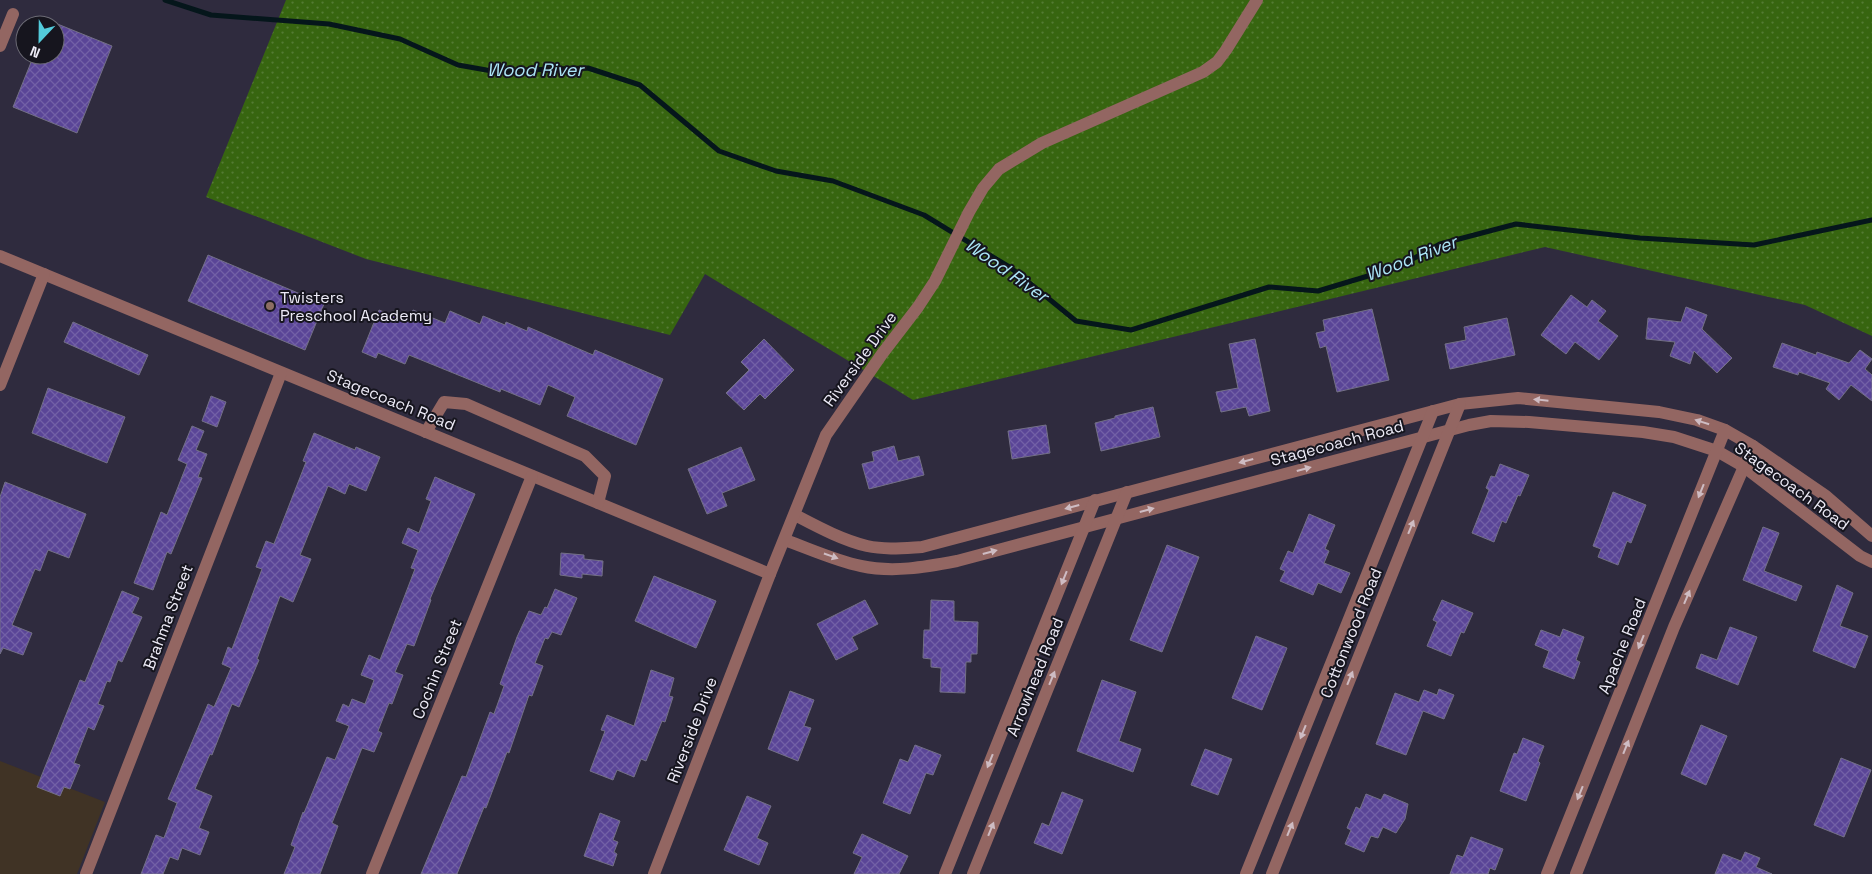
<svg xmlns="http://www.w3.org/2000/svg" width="1872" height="874" font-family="'Space Grotesk',sans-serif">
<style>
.education{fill:#403325}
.grass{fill:url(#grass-dots)}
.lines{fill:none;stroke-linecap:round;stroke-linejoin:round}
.stream{stroke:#05161b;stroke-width:5}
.building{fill:url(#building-cross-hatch);stroke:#737086}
.minor{stroke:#936662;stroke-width:12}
.oneway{fill:#cebcc3}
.education-dot{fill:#8d6e63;stroke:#16151e;stroke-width:2}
.labels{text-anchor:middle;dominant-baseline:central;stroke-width:4;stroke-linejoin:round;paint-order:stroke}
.poi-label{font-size:16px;fill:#edebf7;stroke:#16151e;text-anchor:start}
.street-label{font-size:16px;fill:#edebf7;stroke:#16151e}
.water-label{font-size:18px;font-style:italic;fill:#ace6f7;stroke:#16151e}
</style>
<defs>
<pattern id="grass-dots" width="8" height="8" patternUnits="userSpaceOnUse" patternTransform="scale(1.25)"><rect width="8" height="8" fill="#376510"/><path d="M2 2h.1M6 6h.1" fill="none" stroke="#547b34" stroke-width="1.8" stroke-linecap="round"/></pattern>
<pattern id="building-cross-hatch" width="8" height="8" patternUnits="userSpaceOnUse" patternTransform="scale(1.25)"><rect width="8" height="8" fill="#5a4597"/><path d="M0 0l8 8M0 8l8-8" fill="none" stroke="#7260a6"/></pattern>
</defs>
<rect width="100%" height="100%" fill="#2f2b3e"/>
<path class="education" d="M 0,761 L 105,802 L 77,874 L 0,874 Z"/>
<path class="grass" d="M 286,0 L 1872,0 L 1872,336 L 1805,305 L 1545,247 L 913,400 L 705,274 L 670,335 L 366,259 L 206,197 Z"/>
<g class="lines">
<path class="stream" d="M 165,0 L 211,15 L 329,24 L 400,39 L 458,65 L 492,71 L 588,68 L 640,85 L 719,151 L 776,171 L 833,181 L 924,215 L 1011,268 L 1076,321 L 1131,330 L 1269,287 L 1318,291 L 1398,267 L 1440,244 L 1516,224 L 1640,238 L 1754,245 L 1872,220"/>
</g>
<g class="building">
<path d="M 55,23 L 112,46 L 77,133 L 13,107 L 34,55 L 55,55 Z"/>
<path d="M 208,255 L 324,304 L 305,350 L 188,301 Z"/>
<path d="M 1571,295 L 1587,307 L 1592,300 L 1606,311 L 1598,321 L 1618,336 L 1599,360 L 1575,342 L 1566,354 L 1541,335 Z"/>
<path d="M 1686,307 L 1707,315 L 1702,329 L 1732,358 L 1717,373 L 1694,351 L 1690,364 L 1670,356 L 1675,342 L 1646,339 L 1648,318 L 1681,322 Z"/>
<path d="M 1372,309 L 1389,380 L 1337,392 L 1326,346 L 1320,348 L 1316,333 L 1325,331 L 1323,320 Z"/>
<path d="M 379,310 L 409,322 L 413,310 L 445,323 L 450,311 L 480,324 L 483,316 L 505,325 L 506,322 L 527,331 L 528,327 L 593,355 L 595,350 L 663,379 L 636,445 L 567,416 L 575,397 L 548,385 L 540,405 L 501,389 L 500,392 L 409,355 L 405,364 L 378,353 L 376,358 L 362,352 Z"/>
<path d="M 1507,318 L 1515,355 L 1450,369 L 1445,344 L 1466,340 L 1464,327 Z"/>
<path d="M 73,322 L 148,355 L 139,375 L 64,342 Z"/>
<path d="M 764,339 L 794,370 L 765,399 L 760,394 L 744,410 L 726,393 L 749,370 L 741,362 Z"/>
<path d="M 1255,339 L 1270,411 L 1249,416 L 1246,407 L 1221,412 L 1216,392 L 1238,388 L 1229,344 Z"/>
<path d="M 1782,343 L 1816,355 L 1817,352 L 1849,363 L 1860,350 L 1872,359 L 1865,369 L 1872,375 L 1872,401 L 1851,385 L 1839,400 L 1826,389 L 1830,383 L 1799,372 L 1798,375 L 1773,367 Z"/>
<path d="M 48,388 L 125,417 L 107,463 L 32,433 Z"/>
<path d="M 211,396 L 226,402 L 217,427 L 202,421 Z"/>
<path d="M 1153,407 L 1160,437 L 1101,451 L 1095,423 L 1115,418 L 1115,416 Z"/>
<path d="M 1046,425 L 1050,453 L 1012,459 L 1008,431 Z"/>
<path d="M 192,426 L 204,431 L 196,450 L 207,454 L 198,477 L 202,478 L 171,554 L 167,552 L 153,590 L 134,583 L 161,512 L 167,515 L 187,464 L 178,460 Z"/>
<path d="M 314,433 L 355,450 L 356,447 L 380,457 L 366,491 L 349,484 L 345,494 L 328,486 L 300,555 L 311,559 L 293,602 L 280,596 L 257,659 L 259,660 L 239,707 L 232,704 L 212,755 L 210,754 L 195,789 L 212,796 L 199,828 L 209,832 L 200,855 L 182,848 L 178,860 L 170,857 L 163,874 L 141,874 L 156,835 L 164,838 L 177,803 L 168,799 L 208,704 L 214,707 L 231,668 L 222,664 L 228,647 L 232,649 L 262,569 L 256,567 L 266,541 L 274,544 L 306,462 L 303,461 Z"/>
<path d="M 894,446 L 898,461 L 919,456 L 924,475 L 869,489 L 862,464 L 874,461 L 872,452 Z"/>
<path d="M 741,447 L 755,480 L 722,493 L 727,506 L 707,514 L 688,469 Z"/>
<path d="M 1500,464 L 1529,475 L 1520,496 L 1518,495 L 1506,523 L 1502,521 L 1494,542 L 1472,533 L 1489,490 L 1486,488 L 1491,476 L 1495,477 Z"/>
<path d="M 435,477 L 475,494 L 430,599 L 431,600 L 414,646 L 407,644 L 395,672 L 403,675 L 392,704 L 389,703 L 378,731 L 382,733 L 374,752 L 362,748 L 332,823 L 338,826 L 320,874 L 284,874 L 295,847 L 291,845 L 303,812 L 304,813 L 327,757 L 335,760 L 349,726 L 336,721 L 343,704 L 349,707 L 352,699 L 365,704 L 374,680 L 361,675 L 369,655 L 380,660 L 415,569 L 411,568 L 418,550 L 402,543 L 408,528 L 419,533 L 431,501 L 426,499 Z"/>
<path d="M 5,482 L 86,514 L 69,558 L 48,550 L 40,571 L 35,569 L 12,625 L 32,633 L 23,655 L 3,648 L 0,654 L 0,497 Z"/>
<path d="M 1613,492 L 1646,505 L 1631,543 L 1627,541 L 1618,565 L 1598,557 L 1601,549 L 1593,546 Z"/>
<path d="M 1309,514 L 1335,525 L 1325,549 L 1329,551 L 1324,563 L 1350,573 L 1341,593 L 1318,583 L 1313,595 L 1280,581 L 1285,571 L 1280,569 L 1288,551 L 1293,553 Z"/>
<path d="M 1763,527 L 1779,533 L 1764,571 L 1802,586 L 1796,601 L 1743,580 Z"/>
<path d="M 1167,545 L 1199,557 L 1162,652 L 1130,640 Z"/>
<path d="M 561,553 L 584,555 L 584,559 L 603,561 L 602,576 L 582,574 L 582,578 L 560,575 Z"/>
<path d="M 654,576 L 716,601 L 696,648 L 635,621 Z"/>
<path d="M 1837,585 L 1853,593 L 1840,626 L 1868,636 L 1855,668 L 1813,651 Z"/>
<path d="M 555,589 L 577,598 L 561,635 L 552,632 L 548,639 L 545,638 L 535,663 L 543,666 L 532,696 L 529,695 L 509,753 L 507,752 L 486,808 L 484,807 L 457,874 L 421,874 L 462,776 L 466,777 L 490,712 L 494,714 L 504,686 L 500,684 L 517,637 L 529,611 L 541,615 L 545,607 L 547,608 Z"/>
<path d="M 122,591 L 139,598 L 132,613 L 142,617 L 122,662 L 118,660 L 110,682 L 107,681 L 98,704 L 104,706 L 94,730 L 88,727 L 74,763 L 80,765 L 70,789 L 64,787 L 60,796 L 37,787 L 80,680 L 85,682 Z"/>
<path d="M 865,600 L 878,624 L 852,637 L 858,649 L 836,660 L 817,624 Z"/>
<path d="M 931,600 L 954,601 L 954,621 L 978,622 L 977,654 L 971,654 L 971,662 L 966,662 L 965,693 L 940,692 L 941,668 L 931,667 L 931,659 L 923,658 L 924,630 L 930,630 Z"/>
<path d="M 1442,600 L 1473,613 L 1464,633 L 1461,632 L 1451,656 L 1427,646 L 1437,622 L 1433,620 Z"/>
<path d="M 1730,627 L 1757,637 L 1738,685 L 1696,668 L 1701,654 L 1717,660 Z"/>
<path d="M 1563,629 L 1584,637 L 1576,660 L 1580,662 L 1574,679 L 1543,667 L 1549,651 L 1535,645 L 1541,630 L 1560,637 Z"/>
<path d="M 1256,636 L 1287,648 L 1262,710 L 1232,698 Z"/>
<path d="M 651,670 L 674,678 L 669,696 L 673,697 L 665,722 L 662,721 L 646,761 L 641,759 L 634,777 L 617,770 L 613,780 L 590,771 L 605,731 L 601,730 L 607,715 L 634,726 Z"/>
<path d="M 1102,680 L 1136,692 L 1119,741 L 1141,749 L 1133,772 L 1077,751 Z"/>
<path d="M 1439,689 L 1454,695 L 1444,719 L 1423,711 L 1406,755 L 1376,744 L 1395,693 L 1419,702 L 1424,690 L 1437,695 Z"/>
<path d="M 790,691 L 814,700 L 804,726 L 811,728 L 798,761 L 768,749 Z"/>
<path d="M 1701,725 L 1727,736 L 1706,785 L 1681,774 Z"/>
<path d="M 1523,738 L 1544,746 L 1538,761 L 1540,763 L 1526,801 L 1500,791 L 1514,753 L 1517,754 Z"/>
<path d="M 915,745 L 941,755 L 933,775 L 926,773 L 910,814 L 883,803 L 900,759 L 908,762 Z"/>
<path d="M 1205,749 L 1232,759 L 1218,795 L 1191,785 Z"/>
<path d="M 1841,758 L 1871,770 L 1844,837 L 1814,825 Z"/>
<path d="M 1062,792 L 1083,800 L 1062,854 L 1034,843 L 1042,823 L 1049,826 Z"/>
<path d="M 1366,794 L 1381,800 L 1384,794 L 1408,804 L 1405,819 L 1396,833 L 1383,827 L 1378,838 L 1371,836 L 1364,852 L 1345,844 L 1351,830 L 1347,828 L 1356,807 L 1360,809 Z"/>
<path d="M 747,796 L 771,806 L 757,838 L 768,843 L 759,865 L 724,850 Z"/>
<path d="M 600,813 L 620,821 L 613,840 L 618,842 L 614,852 L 617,854 L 613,866 L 584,856 Z"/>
<path d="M 862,834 L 908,856 L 899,874 L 854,874 L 862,857 L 853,853 Z"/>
<path d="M 1471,837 L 1503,849 L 1495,870 L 1490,868 L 1488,874 L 1450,874 L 1457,855 L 1463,857 Z"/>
<path d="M 1745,852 L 1760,858 L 1756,867 L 1772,874 L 1715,874 L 1723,854 L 1741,861 Z"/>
</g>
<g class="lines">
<g class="minor">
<path d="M 0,46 L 13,14"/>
<path d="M 0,256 L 770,574"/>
<path d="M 0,385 L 44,274"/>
<path d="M 426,432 L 444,402 L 466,404 L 585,456 L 605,476 L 598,503"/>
<path d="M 795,515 C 818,527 842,540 867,546 C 885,550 904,548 922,547 L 1460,404 L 1518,398 L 1659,412 L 1697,420 L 1725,430 L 1753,446 L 1826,496 L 1872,536"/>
<path d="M 785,540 C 810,549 836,561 861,566 C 893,573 925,567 957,561 L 1469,425 L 1491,421 L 1529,422 L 1643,432 L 1674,437 L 1717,451 L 1743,466 L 1860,556 L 1872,562"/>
<path d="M 86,874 L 281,373"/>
<path d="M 372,874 L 532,476"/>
<path d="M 654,874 L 770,574 L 826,435 L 882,354 L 918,307 L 935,281 L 969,212 L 983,188 L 999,169 L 1042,143 L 1203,72 L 1217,62 L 1226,50 L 1257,0"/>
<path d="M 945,874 L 1095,500"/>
<path d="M 973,874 L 1127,492"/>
<path d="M 1246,874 L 1433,411"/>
<path d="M 1272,874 L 1460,404"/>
<path d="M 1547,874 L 1725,430"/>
<path d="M 1576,874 L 1674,627 L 1753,446"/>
</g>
</g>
<defs><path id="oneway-solid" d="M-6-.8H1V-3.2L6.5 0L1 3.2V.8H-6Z" transform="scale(1.25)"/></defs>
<g class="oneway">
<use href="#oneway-solid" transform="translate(1541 400) rotate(-174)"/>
<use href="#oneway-solid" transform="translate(1702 422) rotate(-162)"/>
<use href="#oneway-solid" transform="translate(1246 461) rotate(165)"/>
<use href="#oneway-solid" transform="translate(1304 469) rotate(-15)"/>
<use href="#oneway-solid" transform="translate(1701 491) rotate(112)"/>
<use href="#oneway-solid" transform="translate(1072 507) rotate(165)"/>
<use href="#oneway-solid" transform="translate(1147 510) rotate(-15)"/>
<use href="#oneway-solid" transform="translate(1411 527) rotate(-68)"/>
<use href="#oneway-solid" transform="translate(990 552) rotate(-15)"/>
<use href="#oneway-solid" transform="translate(831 556) rotate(19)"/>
<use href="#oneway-solid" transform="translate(1064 578) rotate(112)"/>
<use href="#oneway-solid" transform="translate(1687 597) rotate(-67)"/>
<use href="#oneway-solid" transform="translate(1641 642) rotate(112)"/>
<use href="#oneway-solid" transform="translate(1052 678) rotate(-68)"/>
<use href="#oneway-solid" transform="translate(1350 678) rotate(-68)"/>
<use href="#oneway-solid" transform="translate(1303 732) rotate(112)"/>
<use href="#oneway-solid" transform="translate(1626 747) rotate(-68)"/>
<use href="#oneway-solid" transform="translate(990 761) rotate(112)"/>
<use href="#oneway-solid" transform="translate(1580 793) rotate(112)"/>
<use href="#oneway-solid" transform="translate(991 829) rotate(-68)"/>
<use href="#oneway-solid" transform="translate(1290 829) rotate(-68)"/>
</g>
<circle class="education-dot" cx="270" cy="306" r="5"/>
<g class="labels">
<g class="poi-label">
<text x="280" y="297">Twisters<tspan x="280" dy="18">Preschool Academy</tspan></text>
</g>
<g class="street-label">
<text transform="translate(860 359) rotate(-54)">Riverside Drive</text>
<text transform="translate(391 400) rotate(22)">Stagecoach Road</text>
<text transform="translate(1337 443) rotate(-15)">Stagecoach Road</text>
<text transform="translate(1792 486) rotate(36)">Stagecoach Road</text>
<text transform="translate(168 617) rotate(-69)">Brahma Street</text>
<text transform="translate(1351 633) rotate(-68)">Cottonwood Road</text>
<text transform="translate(1622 646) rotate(-68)">Apache Road</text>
<text transform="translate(437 669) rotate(-68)">Cochin Street</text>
<text transform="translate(1035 677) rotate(-68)">Arrowhead Road</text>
<text transform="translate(692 730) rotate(-69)">Riverside Drive</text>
</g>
<g class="water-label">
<text x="535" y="69">Wood River</text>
<text transform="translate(1411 258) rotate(-21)">Wood River</text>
<text transform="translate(1007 270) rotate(35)">Wood River</text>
</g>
</g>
<g transform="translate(40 40) rotate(202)"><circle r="24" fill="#16151e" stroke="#6c6b75"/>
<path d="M0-4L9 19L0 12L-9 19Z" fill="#53cbdb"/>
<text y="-8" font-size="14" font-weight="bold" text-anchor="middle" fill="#edebf7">N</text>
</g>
</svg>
